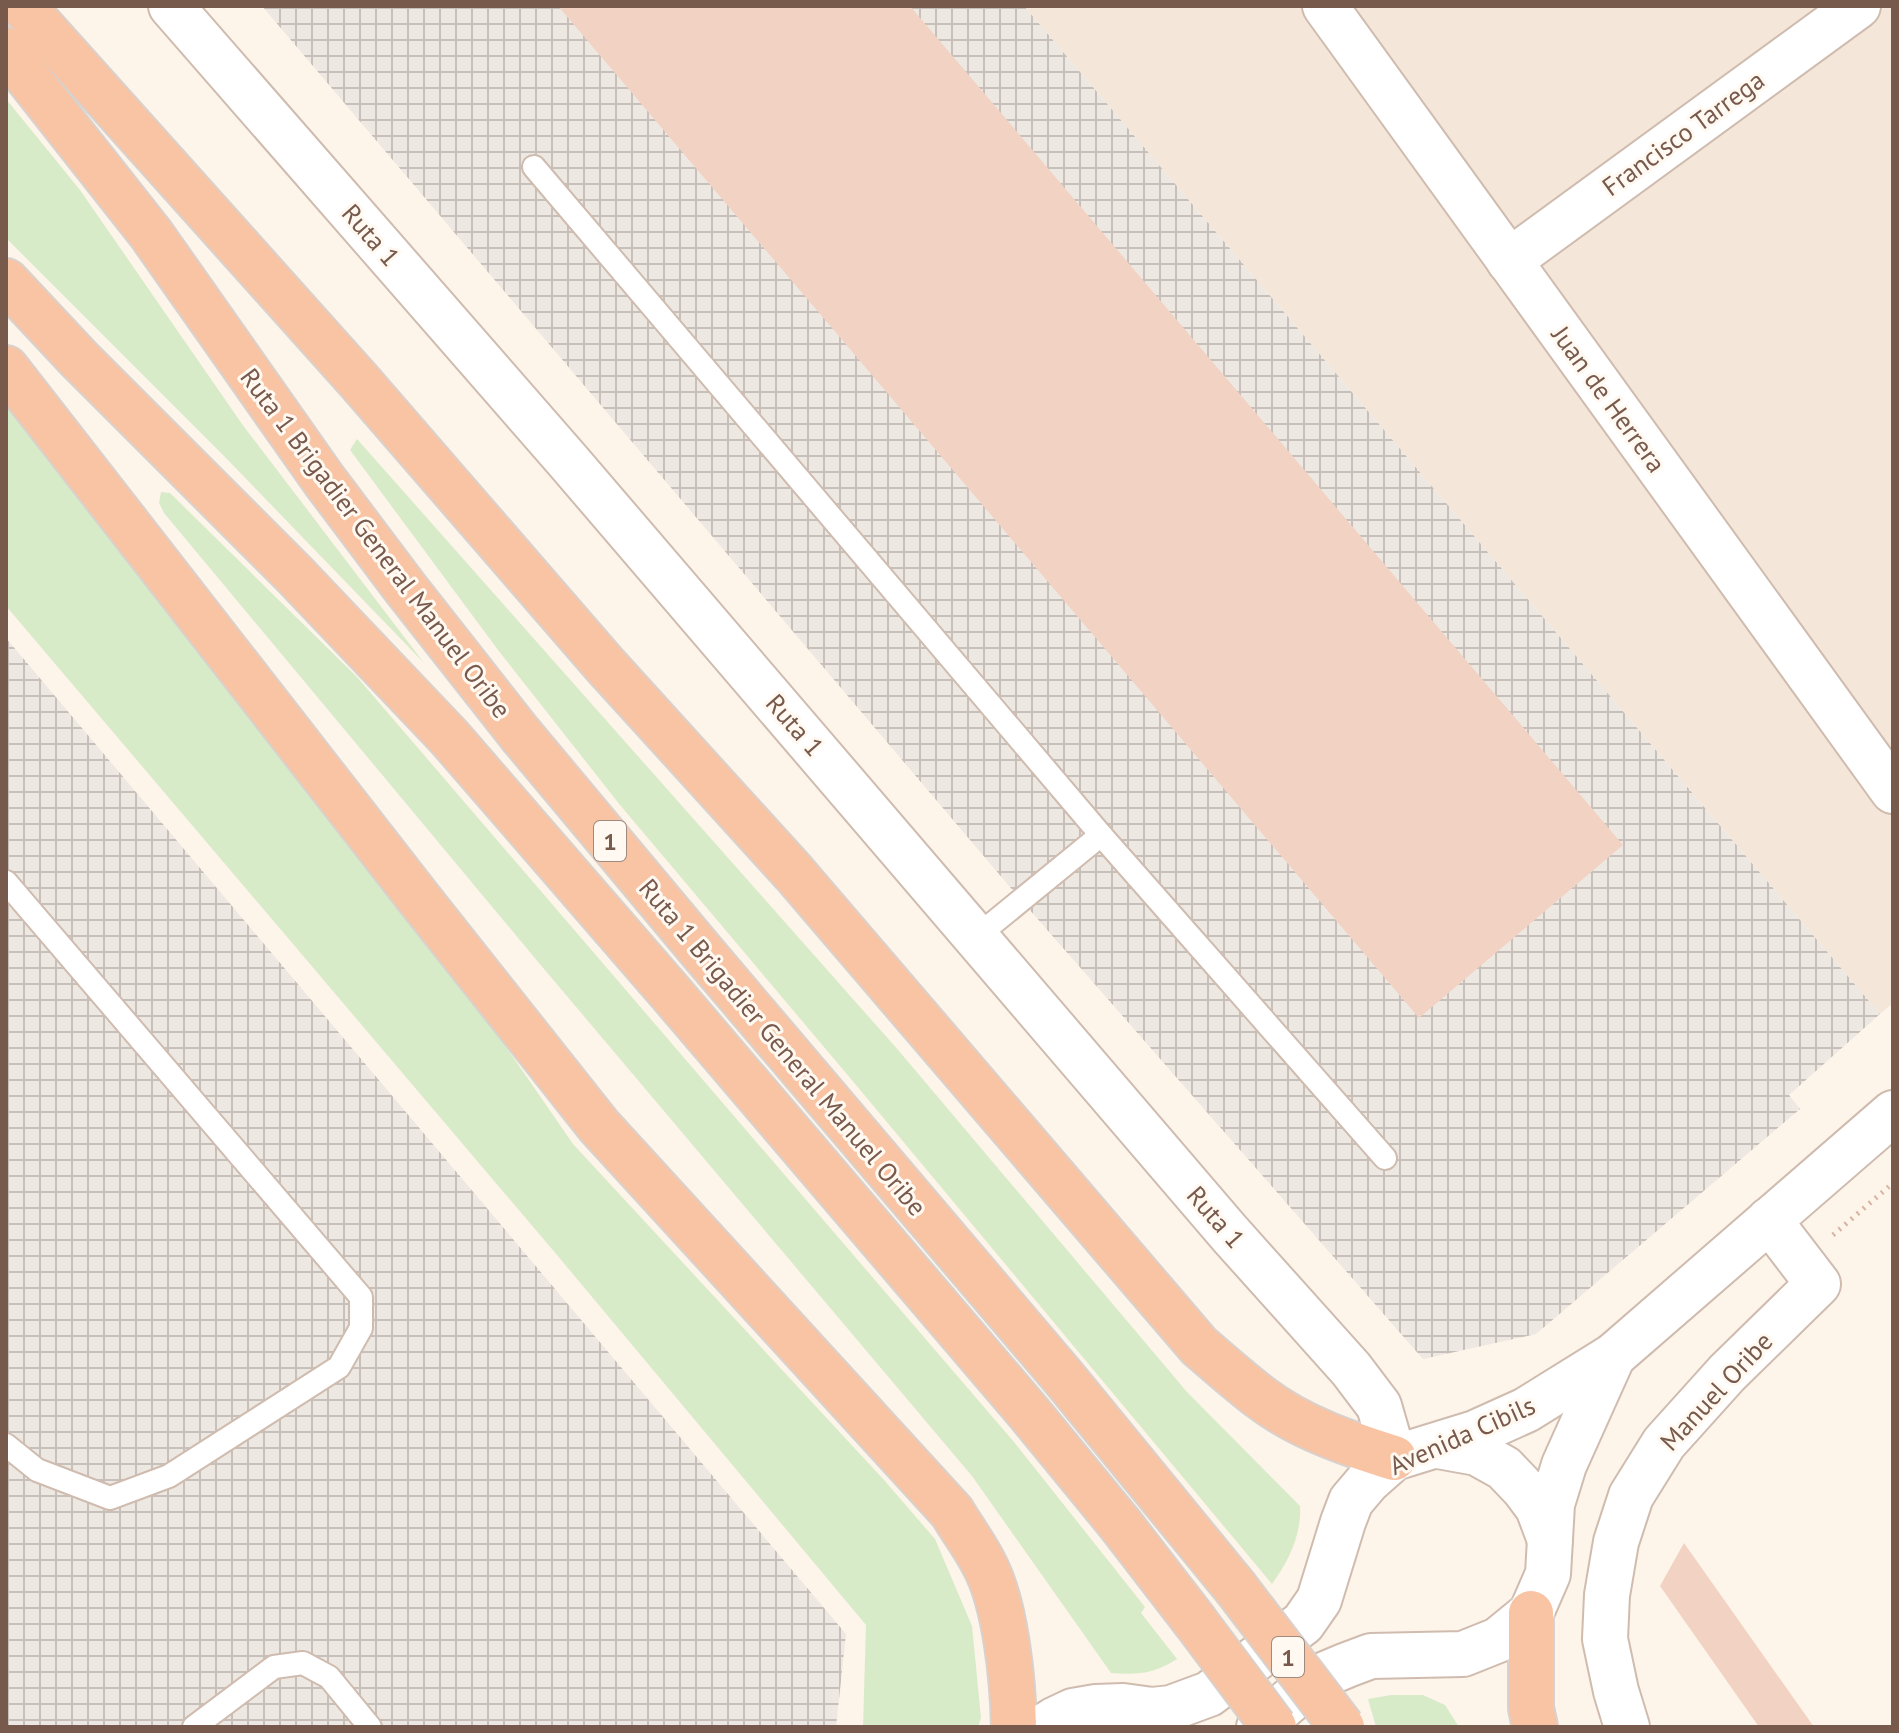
<svg xmlns="http://www.w3.org/2000/svg" width="1899" height="1733" font-family="'PT Sans',sans-serif">
<style>
.residential{fill:#f4e6d9}
.industrial{fill:url(#industrial-grid)}
.green{fill:#d8ebc8}
.building{fill:#f2d2c2}
.lines{fill:none;stroke-linecap:round;stroke-linejoin:round}
.service-casing{stroke:#cfbcaf;stroke-width:26}
.minor-casing{stroke:#cfbcaf;stroke-width:48}
.tertiary-casing{stroke:#cfbcaf;stroke-width:48}
.trunk-casing{stroke:#d9d1cd;stroke-width:48}
.path{stroke:#d8b5a4;stroke-width:5;stroke-dasharray:2 6;stroke-linecap:butt}
.service{stroke:#fff;stroke-width:22}
.minor{stroke:#fff;stroke-width:44}
.tertiary{stroke:#fff;stroke-width:44}
.trunk{stroke:#f8c4a3;stroke-width:44}
.trunk-bridge-casing{stroke:#d9d1cd;stroke-width:48;stroke-linecap:butt}
.trunk-bridge{stroke:#f8c4a3;stroke-width:44}
.labels{text-anchor:middle;dominant-baseline:central;stroke-width:6;stroke-linejoin:round;paint-order:stroke}
.shield{fill:#fff9f1;stroke:#a08a7e;stroke-width:2}
.shield-label{font-size:24px;font-weight:bold;fill:#785a4d}
.street-label{font-size:26px;fill:#785a4d;stroke:#fff9f1}
</style>
<defs>
<pattern id="industrial-grid" width="8" height="8" patternUnits="userSpaceOnUse" patternTransform="scale(2)"><rect width="8" height="8" fill="#eee8e3"/><path d="M0 4h8M4 0v8" fill="none" stroke="#c6bfba"/></pattern>
</defs>
<rect width="100%" height="100%" fill="#fdf4ea"/>
<path class="residential" d="M 1024,6 L 1893,6 L 1893,1003 L 1880,1014 Z"/>
<g class="industrial">
<path d="M 262,6 L 1024,6 L 1880,1014 L 1789,1095 L 1800,1109 L 1536,1334 L 1423,1359 L 1021,900 Z"/>
<path d="M 6,638 L 846,1634 L 836,1727 L 6,1727 Z"/>
</g>
<g class="green">
<path d="M 6,99 L 80,190 L 242,424 L 424,663 L 224,456 L 6,238 Z"/>
<path d="M 6,403 L 379,863 L 573,1144 L 884,1480 L 935,1539 L 972,1626 L 981,1718 L 978,1727 L 863,1727 L 866,1625 L 557,1255 L 6,606 Z"/>
<path d="M 357,439 L 899,1051 L 1187,1392 L 1300,1506 C 1302,1534 1288,1562 1272,1584 L 856,1085 L 620,805 L 498,650 L 350,450 Z"/>
<path d="M 161,492 L 170,493 L 357,677 L 1014,1442 L 1145,1607 L 1141,1613 L 1177,1659 C 1153,1674 1138,1675 1111,1673 L 972,1476 L 539,963 L 164,513 L 159,503 Z"/>
<path d="M 1391,1695 L 1423,1695 L 1445,1705 L 1459,1727 L 1376,1727 L 1368,1699 Z"/>
</g>
<g class="building">
<path d="M 558,6 L 910,6 L 1623,845 L 1419,1018 Z"/>
<path d="M 1684,1543 L 1814,1727 L 1759,1727 L 1660,1586 Z"/>
</g>
<g class="lines">
<g class="service-casing">
<g id="service">
<path d="M 534,167 L 1101,835 L 1385,1158"/>
<path d="M 6,882 L 361,1297 L 361,1328 L 339,1367 L 169,1476 L 110,1498 L 37,1470 L 6,1445"/>
<path d="M 976,937 L 1101,835"/>
<path d="M 194,1727 L 274,1667 L 303,1663 L 329,1677 L 370,1727"/>
</g>
</g>
<g class="minor-casing">
<g id="minor">
<path d="M 171,6 L 568,461 L 1230,1234 L 1351,1369 L 1379,1406 L 1394,1458"/>
<path d="M 1325,6 L 1893,791"/>
<path d="M 1509,261 L 1858,6"/>
<path d="M 1627,1727 L 1616,1691 L 1605,1639 L 1607,1595 L 1616,1542 L 1631,1496 L 1664,1443 L 1727,1373 L 1818,1284 L 1769,1220"/>
</g>
</g>
<g class="tertiary-casing">
<g id="tertiary">
<path d="M 1438,1446 L 1477,1453 L 1504,1468 L 1524,1489 L 1538,1508 L 1550,1540"/>
<path d="M 1043,1727 L 1054,1720 L 1073,1711 L 1096,1707 L 1123,1706 L 1152,1710 L 1171,1708 L 1209,1694 L 1303,1623 L 1319,1600 L 1343,1522 L 1351,1501 L 1368,1481 L 1394,1458 L 1475,1433 L 1526,1410 L 1613,1356 L 1893,1113"/>
<path d="M 1259,1727 L 1316,1678 L 1347,1665 L 1371,1656 L 1463,1654 L 1498,1640 L 1531,1613 L 1548,1574 L 1552,1504 L 1564,1465 L 1613,1356"/>
</g>
</g>
<g class="trunk-casing">
<g id="trunk">
<path d="M 23,6 L 359,381 L 605,665 L 794,873 L 1199,1346 C 1219,1363 1239,1381 1260,1397 C 1299,1427 1349,1444 1394,1458"/>
<path d="M 6,50 L 151,234 L 324,480 L 406,589 L 520,734 L 703,953 L 1064,1378 L 1235,1587"/>
<path d="M 6,281 L 79,359 L 295,575 L 449,737 L 669,991 L 1029,1413 L 1120,1524 L 1194,1620"/>
<path d="M 6,368 L 420,900 L 599,1126 L 952,1512 C 962,1529 975,1546 984,1564 C 1006,1605 1013,1681 1014,1727"/>
<path d="M 1531,1613 L 1531,1708 L 1535,1727"/>
</g>
</g>
<path class="path" d="M 1833,1235 L 1893,1183"/>
<use href="#service" class="service"/>
<use href="#minor" class="minor"/>
<use href="#tertiary" class="tertiary"/>
<use href="#trunk" class="trunk"/>
<g class="trunk-bridge-casing">
<g id="trunk-bridge">
<path d="M 1235,1587 L 1342,1727"/>
<path d="M 1194,1620 L 1274,1727"/>
</g>
</g>
<use href="#trunk-bridge" class="trunk-bridge"/>
</g>
<g class="labels">
<g class="shield">
<rect x="594" y="821" width="32" height="40" rx="6"/>
<rect x="1272" y="1637" width="32" height="40" rx="6"/>
</g>
<g class="shield-label">
<text x="610" y="841">1</text>
<text x="1288" y="1657">1</text>
</g>
<g class="street-label">
<text transform="translate(1683 133) rotate(-36)">Francisco Tarrega</text>
<text transform="translate(371 235) rotate(49)">Ruta 1</text>
<text transform="translate(1609 399) rotate(54)">Juan de Herrera</text>
<text transform="translate(376 543) rotate(53)">Ruta 1 Brigadier General Manuel Oribe</text>
<text transform="translate(795 725) rotate(49)">Ruta 1</text>
<text transform="translate(783 1047) rotate(50)">Ruta 1 Brigadier General Manuel Oribe</text>
<text transform="translate(1216 1217) rotate(49)">Ruta 1</text>
<text transform="translate(1716 1391) rotate(-47)">Manuel Oribe</text>
<text transform="translate(1462 1435) rotate(-24)">Avenida Cibils</text>
</g>
</g>
<rect width="1899" height="1733" fill="none" stroke="#785a4d" stroke-width="16"/>
</svg>
